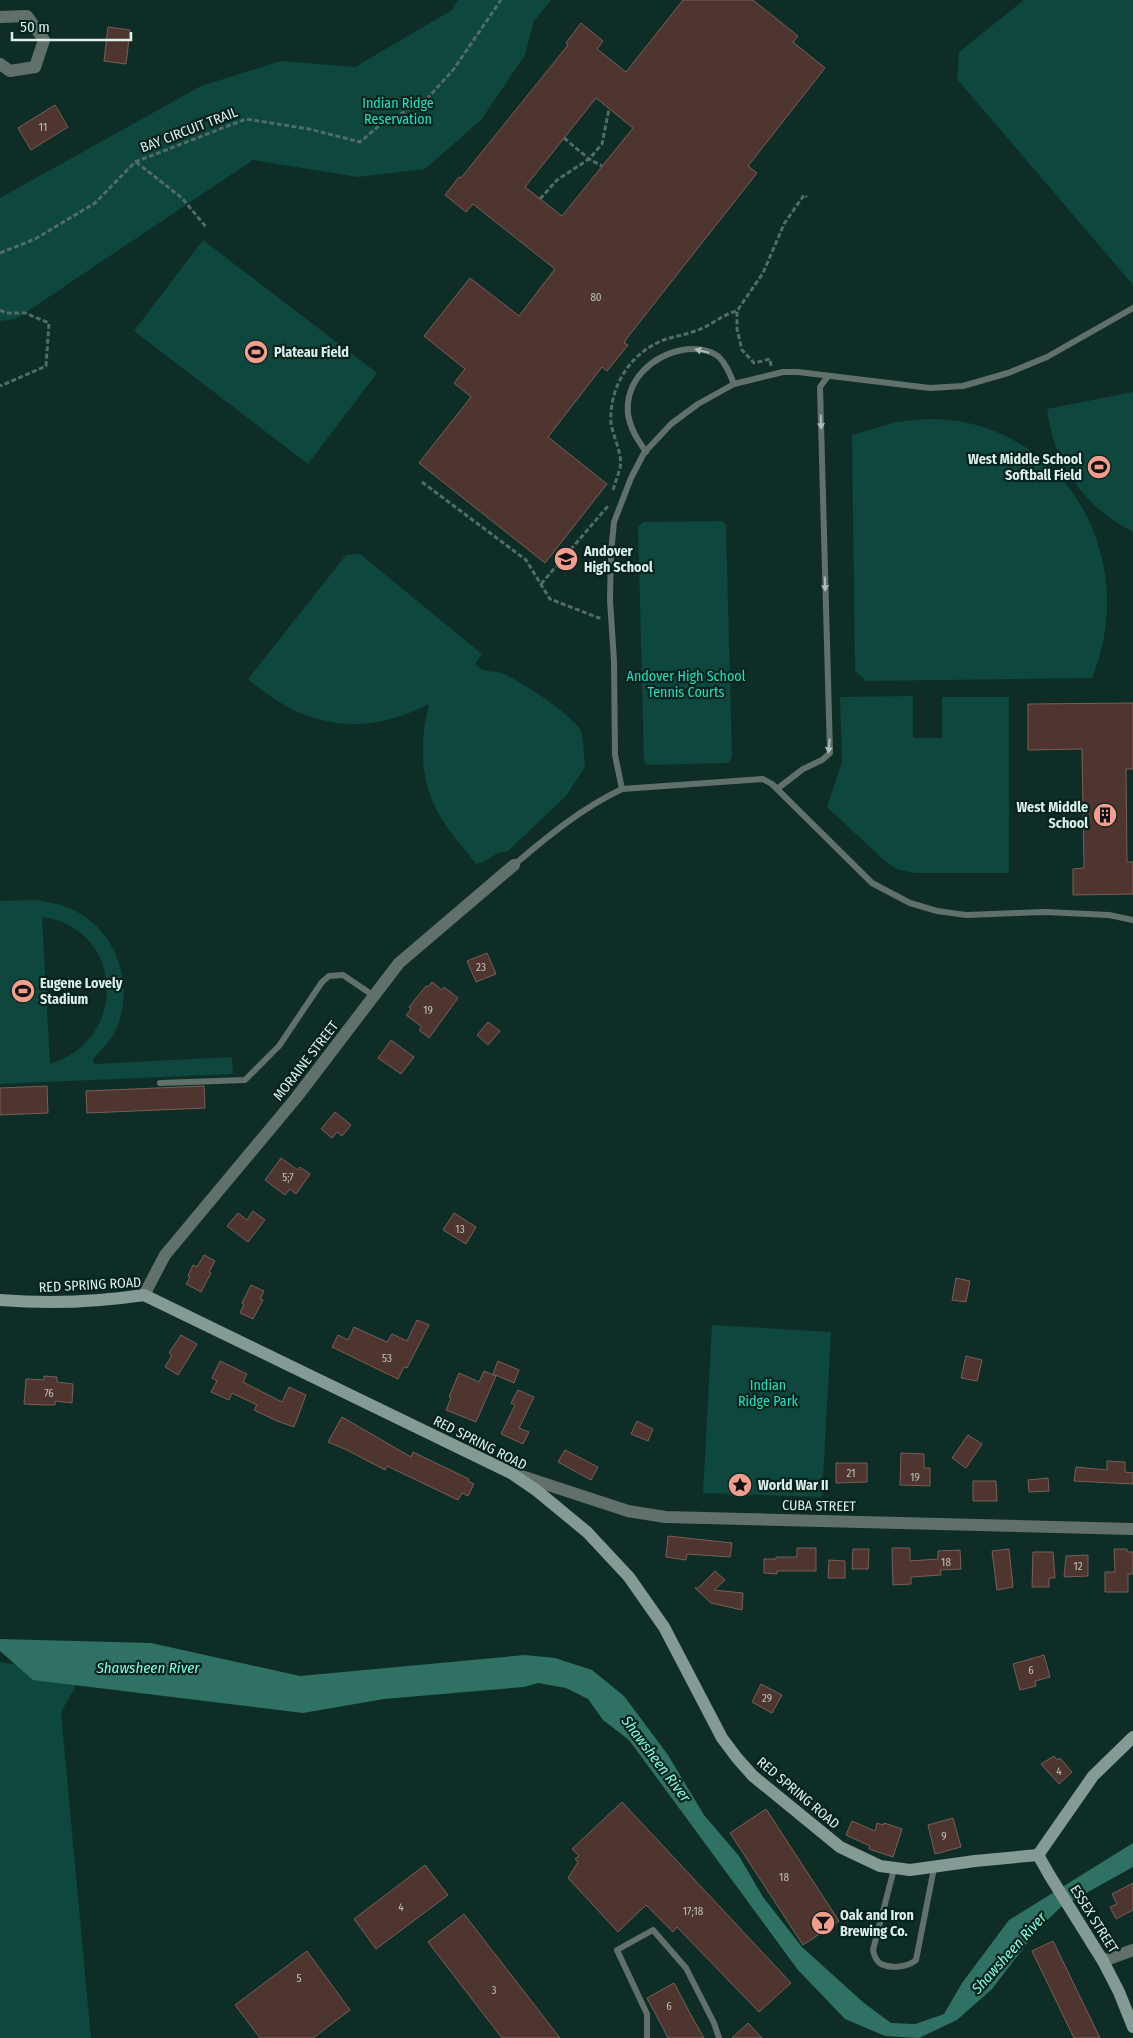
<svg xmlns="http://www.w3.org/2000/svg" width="1133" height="2038" font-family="'Fira Sans Condensed',sans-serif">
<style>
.green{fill:#0e473d;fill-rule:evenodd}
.water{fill:#2f7163}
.building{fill:#4f352f;stroke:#7b5e58;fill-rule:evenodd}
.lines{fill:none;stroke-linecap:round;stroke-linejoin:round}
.path{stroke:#516c66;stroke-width:3;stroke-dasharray:5 2.5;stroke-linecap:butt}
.service{stroke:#62706c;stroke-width:6}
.minor{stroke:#62706c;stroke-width:12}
.secondary{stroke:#849a94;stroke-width:12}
.oneway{fill:#acbcb8}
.labels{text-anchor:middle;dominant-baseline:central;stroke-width:4.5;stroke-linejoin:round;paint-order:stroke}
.number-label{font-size:11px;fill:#bac0bb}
.park-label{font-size:14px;fill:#1de2c3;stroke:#03231d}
.street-label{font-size:14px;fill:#ddefea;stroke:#03231d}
.poi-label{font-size:14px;font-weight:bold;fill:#ddefea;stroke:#03231d;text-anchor:start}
.water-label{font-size:15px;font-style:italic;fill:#81fde2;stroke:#03231d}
</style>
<rect width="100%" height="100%" fill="#0d2d26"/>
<g class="green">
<path d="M 458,0 L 551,0 L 534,21 L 525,55 L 481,120 L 425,169 L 358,177 L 253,160 L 16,319 L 0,321 L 0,198 L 201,86 L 281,61 L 355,67 L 452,10 Z"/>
<path d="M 1024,0 L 1133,0 L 1133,285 L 957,79 L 959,52 Z"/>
<path d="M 203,240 L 377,373 L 308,464 L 134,331 Z"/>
<path d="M 1133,392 L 1133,532 C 1084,507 1054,464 1047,409 Z"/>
<path d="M 927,419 C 946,419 965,421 983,427 C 1088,461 1133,579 1092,678 L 866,681 L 855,671 L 852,435 L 896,422 Z"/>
<path d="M 722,521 L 726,525 L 732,757 L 728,763 L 648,765 L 644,761 L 638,527 L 643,522 Z"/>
<path d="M 360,554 L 482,654 L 475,664 C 486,675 494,669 506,675 C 525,684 568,712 580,729 C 584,736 584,758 585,767 L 566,796 L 508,851 L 498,853 L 484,862 L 476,864 C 467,851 456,840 447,827 C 420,790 418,747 429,704 C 362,738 304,728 248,679 L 346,555 Z"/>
<path d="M 913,696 L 913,738 L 942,738 L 942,697 L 1009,697 L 1009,873 L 914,873 L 899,870 L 885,861 L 827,807 L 842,762 L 840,697 Z"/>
<path d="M 34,900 C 52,902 69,906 84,916 C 122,941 135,996 113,1035 C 107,1044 100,1051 93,1059 L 94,1064 L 232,1057 L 233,1074 L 0,1084 L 0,901 ZM 42,917 C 124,927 130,1040 50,1064 Z"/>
<path d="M 712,1325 L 831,1332 L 822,1497 L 703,1493 Z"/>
<path d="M 0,1662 L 81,1677 L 61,1712 L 91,2038 L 0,2038 Z"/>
</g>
<path class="water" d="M 0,1639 L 151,1643 L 300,1676 L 525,1655 L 555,1658 L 592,1670 L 624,1696 L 668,1755 L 704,1815 L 739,1856 L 763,1897 L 802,1947 L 864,2003 L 891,2023 L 915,2024 L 944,2014 L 962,1983 L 1009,1920 L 1133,1843 L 1133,1867 L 1061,1907 L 1038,1929 L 992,1989 L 957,2020 L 919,2038 L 885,2036 L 845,2019 L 798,1970 L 629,1740 L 603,1720 L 588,1699 L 566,1688 L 538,1683 L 524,1687 L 384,1699 L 303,1713 L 33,1680 L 0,1651 Z"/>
<g class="building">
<path d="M 683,0 L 753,0 L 798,36 L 793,42 L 825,68 L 748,166 L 757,173 L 627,338 L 624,343 L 628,345 L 607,371 L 602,367 L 548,437 L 607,484 L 545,563 L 419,463 L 471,397 L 454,383 L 465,369 L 424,336 L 470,278 L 519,316 L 555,269 L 473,204 L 466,212 L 445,195 L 459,177 L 461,178 L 552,65 L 568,45 L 566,43 L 581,23 L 603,41 L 597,49 L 626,72 ZM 596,98 L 633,128 L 562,216 L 525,187 Z"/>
<path d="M 108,27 L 130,30 L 126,64 L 104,61 Z"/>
<path d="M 55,105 L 68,127 L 31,150 L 18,128 Z"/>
<path d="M 1133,703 L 1133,769 L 1126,769 L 1127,862 L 1133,862 L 1133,894 L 1073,895 L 1073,869 L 1084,868 L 1082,749 L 1028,750 L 1028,704 Z"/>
<path d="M 487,953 L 496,974 L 476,982 L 467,961 Z"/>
<path d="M 432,982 L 442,990 L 444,987 L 458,998 L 429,1038 L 419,1030 L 422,1027 L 406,1015 L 411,1009 L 409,1007 L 426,986 L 428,987 Z"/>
<path d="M 488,1022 L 500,1031 L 488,1045 L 477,1035 Z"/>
<path d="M 391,1040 L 414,1057 L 401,1074 L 378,1058 Z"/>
<path d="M 47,1086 L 48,1113 L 0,1115 L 0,1088 Z"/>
<path d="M 204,1086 L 205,1108 L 87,1113 L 86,1091 Z"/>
<path d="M 335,1112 L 351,1125 L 342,1136 L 337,1132 L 332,1138 L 321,1129 Z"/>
<path d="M 281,1158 L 298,1170 L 300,1167 L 310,1174 L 296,1194 L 290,1189 L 285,1195 L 265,1180 Z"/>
<path d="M 253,1211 L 265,1220 L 248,1242 L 227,1226 L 238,1213 L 247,1220 Z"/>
<path d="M 454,1213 L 476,1227 L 466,1244 L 443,1230 Z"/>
<path d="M 204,1255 L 215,1261 L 209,1272 L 211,1273 L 201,1292 L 186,1284 L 190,1277 L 188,1276 L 193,1265 L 197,1267 Z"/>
<path d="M 956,1278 L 970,1281 L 966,1302 L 952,1300 Z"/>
<path d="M 251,1285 L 264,1291 L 260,1299 L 263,1300 L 253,1319 L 240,1313 L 244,1304 L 242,1303 Z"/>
<path d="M 417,1320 L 429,1325 L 407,1368 L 404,1367 L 398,1379 L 332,1347 L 338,1335 L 348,1340 L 354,1327 L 387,1342 L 392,1334 L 407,1341 Z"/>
<path d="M 181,1335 L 197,1344 L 178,1375 L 165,1367 L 172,1355 L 169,1353 Z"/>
<path d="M 966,1356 L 982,1360 L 977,1381 L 961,1378 Z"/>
<path d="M 220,1361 L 247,1374 L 243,1382 L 282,1402 L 289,1387 L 306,1395 L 294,1427 L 277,1421 L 254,1410 L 257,1405 L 232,1393 L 229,1400 L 211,1392 L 217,1381 L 212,1378 Z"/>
<path d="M 498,1361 L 519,1370 L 514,1383 L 493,1374 Z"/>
<path d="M 484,1371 L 496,1376 L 476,1422 L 446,1410 L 451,1398 L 449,1397 L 459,1373 L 479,1382 Z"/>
<path d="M 44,1376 L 57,1377 L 57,1382 L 73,1384 L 72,1403 L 55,1401 L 55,1405 L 45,1405 L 24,1404 L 26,1379 L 44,1380 Z"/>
<path d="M 518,1390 L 534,1397 L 519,1428 L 529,1432 L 523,1444 L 501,1434 L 515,1405 L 511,1403 Z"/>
<path d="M 342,1417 L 411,1457 L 413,1452 L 469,1479 L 468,1481 L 474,1484 L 468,1496 L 462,1493 L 458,1500 L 387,1466 L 385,1470 L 347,1450 L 328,1442 Z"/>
<path d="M 637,1421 L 653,1429 L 648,1441 L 631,1434 Z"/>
<path d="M 968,1435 L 982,1444 L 966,1468 L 952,1458 Z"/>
<path d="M 565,1450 L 598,1467 L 591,1480 L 558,1462 Z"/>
<path d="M 901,1453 L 924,1454 L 924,1468 L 930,1468 L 930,1486 L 900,1485 Z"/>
<path d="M 1107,1461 L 1125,1462 L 1125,1472 L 1133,1473 L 1133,1484 L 1074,1481 L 1076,1467 L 1107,1470 Z"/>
<path d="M 836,1463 L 867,1463 L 867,1482 L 836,1483 Z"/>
<path d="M 1048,1478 L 1049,1491 L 1029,1492 L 1028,1480 Z"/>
<path d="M 973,1481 L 996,1481 L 997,1501 L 973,1501 Z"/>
<path d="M 668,1536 L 732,1543 L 730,1557 L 687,1554 L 686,1560 L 666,1557 Z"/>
<path d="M 797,1548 L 816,1548 L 816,1571 L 777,1571 L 777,1574 L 764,1573 L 764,1559 L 776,1559 L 776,1557 L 797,1557 Z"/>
<path d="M 892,1548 L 910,1548 L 910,1561 L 938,1559 L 938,1551 L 960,1550 L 961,1569 L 940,1570 L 941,1575 L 911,1577 L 911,1584 L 893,1585 Z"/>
<path d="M 853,1549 L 869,1549 L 868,1569 L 852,1569 Z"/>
<path d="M 1009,1549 L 1013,1587 L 997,1590 L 992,1551 Z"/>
<path d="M 1114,1549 L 1127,1549 L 1127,1552 L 1133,1552 L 1133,1574 L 1128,1574 L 1128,1592 L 1105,1592 L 1105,1572 L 1115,1572 Z"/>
<path d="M 1033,1552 L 1053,1552 L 1055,1578 L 1049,1578 L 1049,1587 L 1032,1587 Z"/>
<path d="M 1088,1555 L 1088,1576 L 1064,1577 L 1066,1556 Z"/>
<path d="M 829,1560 L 845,1561 L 845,1578 L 828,1578 Z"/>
<path d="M 715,1571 L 725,1580 L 714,1590 L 743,1593 L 742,1610 L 711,1603 L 695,1588 L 698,1588 Z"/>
<path d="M 1044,1655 L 1050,1677 L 1035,1681 L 1036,1686 L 1020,1690 L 1013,1664 Z"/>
<path d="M 761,1684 L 782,1695 L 772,1713 L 752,1702 Z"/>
<path d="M 1054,1756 L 1057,1760 L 1060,1758 L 1072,1772 L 1059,1784 L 1041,1764 Z"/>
<path d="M 622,1802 L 791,1983 L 759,2012 L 677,1927 L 673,1932 L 646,1905 L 618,1932 L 568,1878 L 578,1862 L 575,1859 L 579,1856 L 572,1849 Z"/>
<path d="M 766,1809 L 839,1921 L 803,1945 L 730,1833 Z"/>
<path d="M 953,1818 L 961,1847 L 935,1854 L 928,1825 Z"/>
<path d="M 852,1821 L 875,1831 L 877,1823 L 883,1825 L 884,1823 L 902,1829 L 893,1857 L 869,1849 L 870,1846 L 846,1835 Z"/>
<path d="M 425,1865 L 448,1895 L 376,1949 L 354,1919 Z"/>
<path d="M 1133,1883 L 1133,1910 L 1116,1919 L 1110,1907 L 1117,1904 L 1112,1894 Z"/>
<path d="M 464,1914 L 560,2038 L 502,2038 L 428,1942 Z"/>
<path d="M 1053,1941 L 1100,2038 L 1074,2038 L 1032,1951 Z"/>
<path d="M 307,1951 L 350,2010 L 313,2038 L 260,2038 L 235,2005 Z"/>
<path d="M 674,1983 L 691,2015 L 704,2038 L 668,2038 L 664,2030 L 647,1998 Z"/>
<path d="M 748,2023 L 762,2038 L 732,2038 Z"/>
</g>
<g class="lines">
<g class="path">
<path d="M 564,138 L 589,159 L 602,166"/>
<path d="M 136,162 L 182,198 L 206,227"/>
<path d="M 540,199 L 557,180 L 589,159 L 602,144 L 609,109"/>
<path d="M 0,253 L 35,239 L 95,203 L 135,162 L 246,119 L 309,129 L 360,142 L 380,125 L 426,100 L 453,70 L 501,0"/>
<path d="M 0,310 L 6,313 L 25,313 L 49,323 L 46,366 L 0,386"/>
<path d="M 771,366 L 770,359 L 754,363 L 742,350 L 737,329 L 737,311 L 763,273 L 784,224 L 804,195 L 807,197"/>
<path d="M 422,482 L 526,560 L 550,599 L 599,618 L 599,615"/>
<path d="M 613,490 C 615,483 618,476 620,468 C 623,454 613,437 611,423 C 609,389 628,356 659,342 C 669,337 681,336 692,332 C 709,328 720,315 737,311"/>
<path d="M 541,584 L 608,506"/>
</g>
<g class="service">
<path d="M 1133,308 L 1047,357 L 1008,373 L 963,386 L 930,388 L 798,372 L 783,372 L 734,384 L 698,404 L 671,424 L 644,453 L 631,478 L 614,522 L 611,553 L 610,600 L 614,661 L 615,755 L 622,789 L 763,779 L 772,784 L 872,883 L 910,903 L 937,911 L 966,915 L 1045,912 L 1109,915 L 1133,920"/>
<path d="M 646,452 C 638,440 630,429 628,414 C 625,380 652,356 682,350 C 694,348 709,349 719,357 C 726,364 730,374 734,384"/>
<path d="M 777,789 L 803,769 L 822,760 L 830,753 L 820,387 L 828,376"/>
<path d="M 514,865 C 548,836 582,808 622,789"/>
<path d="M 160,1083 L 245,1080 L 279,1046 L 322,982 L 329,976 L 343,975 L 374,996"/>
<path d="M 894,1869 L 873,1950 C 874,1955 876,1961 881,1964 C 891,1969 908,1967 916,1960 L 934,1868"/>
<path d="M 647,2038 L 647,2014 L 617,1950 L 653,1930 L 686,1968 L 714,2023 L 719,2038"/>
</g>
<g class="minor">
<path d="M 0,17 L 27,16 L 44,40 L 35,67 L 10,71 L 0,64"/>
<path d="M 144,1295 L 165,1255 L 296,1098 L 399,963 L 514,865"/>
<path d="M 515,1474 L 628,1511 L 665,1517 L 1133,1529"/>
<path d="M 1103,1961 L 1133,1950"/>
</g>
<g class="secondary">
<path d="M 0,1300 C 48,1304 97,1302 144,1295 L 511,1473 L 536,1490 L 587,1532 L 629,1577 L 664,1627 L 722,1738 L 737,1758 L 753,1776 L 840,1847 L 880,1866 L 910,1870 L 975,1861 L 1038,1855"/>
<path d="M 1038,1855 L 1050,1876 L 1103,1961 L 1119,1992 L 1133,2027"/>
<path d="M 1038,1855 L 1093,1776 L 1133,1737"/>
</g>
</g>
<defs><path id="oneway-solid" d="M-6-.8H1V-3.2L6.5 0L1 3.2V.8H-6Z" transform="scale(1.25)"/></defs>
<g class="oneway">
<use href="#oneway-solid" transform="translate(702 351) rotate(-166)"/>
<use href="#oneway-solid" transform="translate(821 422) rotate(88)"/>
<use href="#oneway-solid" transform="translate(825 584) rotate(88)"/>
<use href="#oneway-solid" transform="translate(829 746) rotate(96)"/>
</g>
<defs>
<g id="stadium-disc" transform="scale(1.25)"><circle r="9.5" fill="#f49d8c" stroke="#03231d"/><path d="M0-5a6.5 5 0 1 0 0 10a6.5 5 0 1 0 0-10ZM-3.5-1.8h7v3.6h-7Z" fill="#111"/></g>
<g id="school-disc" transform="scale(1.25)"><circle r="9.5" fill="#f49d8c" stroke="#03231d"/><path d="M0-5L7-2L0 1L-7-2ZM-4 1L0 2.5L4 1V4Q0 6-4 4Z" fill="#111"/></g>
<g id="building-disc" transform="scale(1.25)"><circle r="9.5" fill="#f49d8c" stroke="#03231d"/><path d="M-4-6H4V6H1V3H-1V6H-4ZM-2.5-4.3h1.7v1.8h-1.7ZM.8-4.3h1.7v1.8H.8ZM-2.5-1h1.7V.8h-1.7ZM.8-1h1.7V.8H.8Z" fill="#111"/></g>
<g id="sight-disc" transform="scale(1.25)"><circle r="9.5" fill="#f49d8c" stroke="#03231d"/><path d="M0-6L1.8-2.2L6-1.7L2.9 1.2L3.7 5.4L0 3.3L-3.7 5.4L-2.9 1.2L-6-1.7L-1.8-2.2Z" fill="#111"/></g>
<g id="bar-disc" transform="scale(1.25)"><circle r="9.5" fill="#f49d8c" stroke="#03231d"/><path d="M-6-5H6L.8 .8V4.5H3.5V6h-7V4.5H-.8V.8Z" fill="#111"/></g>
</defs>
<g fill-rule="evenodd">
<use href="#stadium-disc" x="256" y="352"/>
<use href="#stadium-disc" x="1099" y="467"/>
<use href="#school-disc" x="566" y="559"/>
<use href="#building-disc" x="1105" y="815"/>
<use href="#stadium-disc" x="23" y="991"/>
<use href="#sight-disc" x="740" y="1485"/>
<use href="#bar-disc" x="823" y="1923"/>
</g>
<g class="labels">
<g class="number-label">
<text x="43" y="127">11</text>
<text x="596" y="297">80</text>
<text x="481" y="967">23</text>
<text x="428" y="1010">19</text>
<text x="288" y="1177">5;7</text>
<text x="460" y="1229">13</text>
<text x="387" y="1358">53</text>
<text x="49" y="1393">76</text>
<text x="851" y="1473">21</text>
<text x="915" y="1477">19</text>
<text x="946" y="1562">18</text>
<text x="1078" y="1566">12</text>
<text x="1031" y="1670">6</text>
<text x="767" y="1698">29</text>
<text x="1059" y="1771">4</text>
<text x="944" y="1836">9</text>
<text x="784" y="1877">18</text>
<text x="401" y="1907">4</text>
<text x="693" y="1911">17;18</text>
<text x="299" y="1978">5</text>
<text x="494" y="1990">3</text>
<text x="669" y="2006">6</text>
</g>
<g class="park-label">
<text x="398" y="103">Indian Ridge<tspan x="398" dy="16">Reservation</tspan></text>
<text x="686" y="676">Andover High School<tspan x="686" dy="16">Tennis Courts</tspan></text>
<text x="768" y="1385">Indian<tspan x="768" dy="16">Ridge Park</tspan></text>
</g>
<g class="street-label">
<text transform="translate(189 130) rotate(-21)">BAY CIRCUIT TRAIL</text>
<text transform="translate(306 1061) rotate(-52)">MORAINE STREET</text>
<text transform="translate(90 1285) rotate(-3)">RED SPRING ROAD</text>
<text transform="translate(480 1443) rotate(27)">RED SPRING ROAD</text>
<text transform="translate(819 1506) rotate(1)">CUBA STREET</text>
<text transform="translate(798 1793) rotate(40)">RED SPRING ROAD</text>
<text transform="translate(1094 1919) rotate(58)">ESSEX STREET</text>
</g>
<g class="poi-label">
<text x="274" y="352">Plateau Field</text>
<text x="1082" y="459" text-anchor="end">West Middle School<tspan x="1082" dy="16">Softball Field</tspan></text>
<text x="584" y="551">Andover<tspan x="584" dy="16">High School</tspan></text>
<text x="1088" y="807" text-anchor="end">West Middle<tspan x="1088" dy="16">School</tspan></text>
<text x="40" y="983">Eugene Lovely<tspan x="40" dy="16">Stadium</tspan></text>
<text x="758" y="1485">World War II</text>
<text x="840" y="1915">Oak and Iron<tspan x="840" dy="16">Brewing Co.</tspan></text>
</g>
<g class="water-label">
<text x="148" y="1668">Shawsheen River</text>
<text transform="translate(656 1759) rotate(53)">Shawsheen River</text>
<text transform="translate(1009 1953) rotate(-48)">Shawsheen River</text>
</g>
</g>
<path d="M12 32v8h119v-8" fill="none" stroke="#ddefea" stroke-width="2.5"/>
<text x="20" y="32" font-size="15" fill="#ddefea" stroke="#03231d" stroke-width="4" paint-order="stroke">50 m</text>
</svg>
